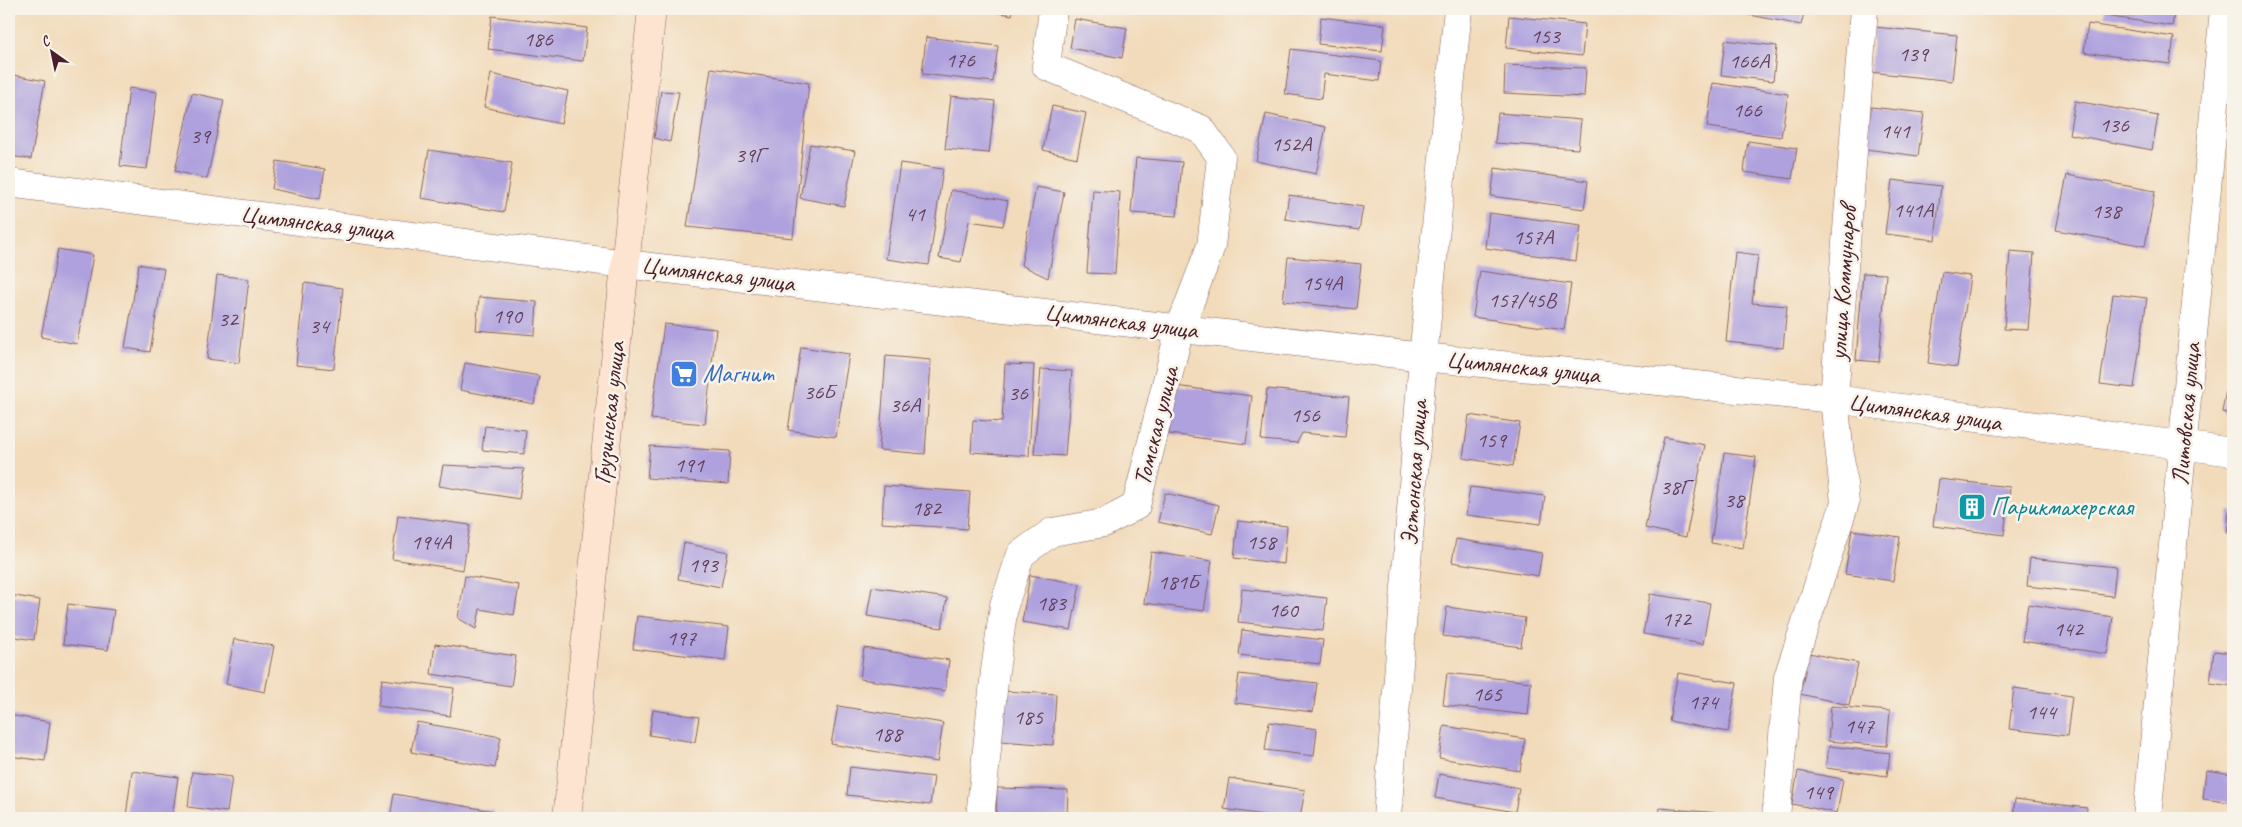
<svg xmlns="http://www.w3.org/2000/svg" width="2242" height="827" font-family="Caveat,sans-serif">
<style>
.building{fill:#aea1de}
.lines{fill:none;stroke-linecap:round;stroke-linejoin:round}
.minor-casing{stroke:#85615d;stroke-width:29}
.secondary-casing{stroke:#85615d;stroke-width:29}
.minor{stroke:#fff;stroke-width:28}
.secondary{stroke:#fde4d1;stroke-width:28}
.labels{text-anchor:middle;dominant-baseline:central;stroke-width:5;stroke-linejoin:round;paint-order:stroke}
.number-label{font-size:22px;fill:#634058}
.street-label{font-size:25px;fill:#4a1f2b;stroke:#f7f3e8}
.shop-label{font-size:25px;fill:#366cbe;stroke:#f7f3e8;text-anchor:start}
.culture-label{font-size:25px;fill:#0d838f;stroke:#f7f3e8;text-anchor:start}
</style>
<rect width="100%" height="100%" fill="#f7f3e8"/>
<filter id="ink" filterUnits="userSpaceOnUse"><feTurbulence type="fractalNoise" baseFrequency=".02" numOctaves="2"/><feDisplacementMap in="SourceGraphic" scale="10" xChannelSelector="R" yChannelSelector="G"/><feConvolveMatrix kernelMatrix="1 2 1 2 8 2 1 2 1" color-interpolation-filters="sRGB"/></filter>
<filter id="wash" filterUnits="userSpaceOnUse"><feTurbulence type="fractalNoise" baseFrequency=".0096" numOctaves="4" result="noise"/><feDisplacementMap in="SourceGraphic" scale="20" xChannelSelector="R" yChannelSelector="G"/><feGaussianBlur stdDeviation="1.12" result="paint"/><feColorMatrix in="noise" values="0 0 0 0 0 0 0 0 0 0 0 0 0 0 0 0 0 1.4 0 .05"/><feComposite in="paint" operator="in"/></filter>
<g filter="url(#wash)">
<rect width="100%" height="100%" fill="#f2dbbb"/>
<g id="blocks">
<g class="building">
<path d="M 977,9 L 1013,9 L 1012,15 Z"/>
<path d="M 1719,9 L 1805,9 L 1801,25 Z"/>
<path d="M 2105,9 L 2175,9 L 2172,26 L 2104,16 Z"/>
<path d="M 492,16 L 587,28 L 583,61 L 488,49 Z"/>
<path d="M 1509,16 L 1585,24 L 1582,56 L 1506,48 Z"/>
<path d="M 1321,17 L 1385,25 L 1382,51 L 1318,44 Z"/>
<path d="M 1075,19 L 1127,28 L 1122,58 L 1070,48 Z"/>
<path d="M 2088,24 L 2174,37 L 2170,64 L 2084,52 Z"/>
<path d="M 1874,27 L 1957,35 L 1952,81 L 1870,72 Z"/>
<path d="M 926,37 L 998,46 L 993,82 L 922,74 Z"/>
<path d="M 1725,40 L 1777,46 L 1773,81 L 1721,75 Z"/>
<path d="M 1291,49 L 1381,61 L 1379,81 L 1324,74 L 1321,99 L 1285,94 Z"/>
<path d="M 1505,65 L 1586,68 L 1584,97 L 1504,93 Z"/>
<path d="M 711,68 L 809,83 L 793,238 L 687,227 Z"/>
<path d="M 491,74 L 568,91 L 561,124 L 484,107 Z"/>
<path d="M 14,75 L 45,81 L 31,159 L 9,156 L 9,105 Z"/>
<path d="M 1713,83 L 1788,94 L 1781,137 L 1707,127 Z"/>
<path d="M 129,88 L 157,92 L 147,169 L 120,166 Z"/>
<path d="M 661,91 L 679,92 L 670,142 L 654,138 Z"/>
<path d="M 192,93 L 224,100 L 207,179 L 175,171 Z"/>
<path d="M 951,96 L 995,101 L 989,153 L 945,149 Z"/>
<path d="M 2075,101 L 2158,116 L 2152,150 L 2069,134 Z"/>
<path d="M 1052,106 L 1086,113 L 1077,158 L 1043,150 Z"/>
<path d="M 1871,107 L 1924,113 L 1918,156 L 1866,149 Z"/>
<path d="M 1498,113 L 1581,120 L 1578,149 L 1495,143 Z"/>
<path d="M 1266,114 L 1326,127 L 1316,174 L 1256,161 Z"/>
<path d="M 1748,141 L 1797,148 L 1792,179 L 1744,172 Z"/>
<path d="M 810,144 L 855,151 L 844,206 L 800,198 Z"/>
<path d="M 429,150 L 512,163 L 504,212 L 421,198 Z"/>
<path d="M 1136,158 L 1182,162 L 1177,216 L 1131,213 Z"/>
<path d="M 277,161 L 325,169 L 320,199 L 272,189 Z"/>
<path d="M 900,163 L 943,169 L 929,265 L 886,259 Z"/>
<path d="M 1495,168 L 1588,181 L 1584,209 L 1491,196 Z"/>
<path d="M 2067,175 L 2155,191 L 2145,246 L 2056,230 Z"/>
<path d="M 1892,180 L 1941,186 L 1935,240 L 1885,234 Z"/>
<path d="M 1036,187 L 1064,192 L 1048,278 L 1021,265 Z"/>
<path d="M 951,190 L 1008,201 L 1003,226 L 969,221 L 961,262 L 939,258 Z"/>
<path d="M 1093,190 L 1120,192 L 1115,274 L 1087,273 Z"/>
<path d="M 1289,195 L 1363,207 L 1359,230 L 1285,219 Z"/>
<path d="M 1489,213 L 1581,225 L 1576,261 L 1485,248 Z"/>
<path d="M 58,249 L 93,255 L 77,344 L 41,337 Z"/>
<path d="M 2010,251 L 2034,253 L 2028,330 L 2004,329 Z"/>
<path d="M 1735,252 L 1758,255 L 1752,303 L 1787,306 L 1783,348 L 1726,342 Z"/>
<path d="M 1288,257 L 1361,264 L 1356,309 L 1283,301 Z"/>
<path d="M 139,264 L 164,269 L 150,352 L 125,348 Z"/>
<path d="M 1480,271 L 1571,284 L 1564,330 L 1473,317 Z"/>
<path d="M 1942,272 L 1970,276 L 1957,367 L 1928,363 Z"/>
<path d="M 1863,273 L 1886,274 L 1879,362 L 1856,360 Z"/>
<path d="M 217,275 L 249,279 L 239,363 L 207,359 Z"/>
<path d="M 304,283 L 343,288 L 334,369 L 296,365 Z"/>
<path d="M 2113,294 L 2147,298 L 2134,388 L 2100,384 Z"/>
<path d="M 479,297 L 537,302 L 535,335 L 476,330 Z"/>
<path d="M 664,324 L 716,329 L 705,424 L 651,419 Z"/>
<path d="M 801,347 L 849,354 L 836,437 L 788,430 Z"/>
<path d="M 886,356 L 931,360 L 925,454 L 879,450 Z"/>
<path d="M 2232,358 L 2233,358 L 2233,414 L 2222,412 Z"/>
<path d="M 465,363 L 539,376 L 534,404 L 460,390 Z"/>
<path d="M 1005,364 L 1034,365 L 1029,456 L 971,452 L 973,420 L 1002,422 Z"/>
<path d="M 1041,369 L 1072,371 L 1065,456 L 1034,454 Z"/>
<path d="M 1175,386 L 1252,396 L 1246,444 L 1169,434 Z"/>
<path d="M 1267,389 L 1349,397 L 1345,437 L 1302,433 L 1297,443 L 1261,440 Z"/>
<path d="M 1469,415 L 1520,423 L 1513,466 L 1463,458 Z"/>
<path d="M 485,426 L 526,430 L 524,454 L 482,450 Z"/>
<path d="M 1664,437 L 1705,445 L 1686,537 L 1645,528 Z"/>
<path d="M 650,446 L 730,451 L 728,484 L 647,478 Z"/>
<path d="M 1724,453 L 1756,457 L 1743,548 L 1711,543 Z"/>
<path d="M 443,465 L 524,469 L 519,499 L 439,486 Z"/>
<path d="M 1939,479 L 2010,487 L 2004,535 L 1933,526 Z"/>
<path d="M 884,486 L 970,492 L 967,529 L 882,523 Z"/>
<path d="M 1470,487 L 1545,496 L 1541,524 L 1466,515 Z"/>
<path d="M 1165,493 L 1219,505 L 1212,534 L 1158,522 Z"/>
<path d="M 2229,511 L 2233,511 L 2233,533 L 2227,533 Z"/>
<path d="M 398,515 L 470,525 L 463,570 L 392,559 Z"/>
<path d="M 1238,521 L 1287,526 L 1284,564 L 1234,558 Z"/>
<path d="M 1852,530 L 1900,537 L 1893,581 L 1845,574 Z"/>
<path d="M 1456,539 L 1542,553 L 1538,576 L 1452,562 Z"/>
<path d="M 684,543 L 728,552 L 721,587 L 678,579 Z"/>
<path d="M 1151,552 L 1212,561 L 1204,611 L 1144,603 Z"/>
<path d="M 2030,558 L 2116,567 L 2113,596 L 2027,586 Z"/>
<path d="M 1030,575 L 1080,584 L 1071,630 L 1022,622 Z"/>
<path d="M 465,576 L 519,585 L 514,615 L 480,609 L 476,629 L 458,618 Z"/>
<path d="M 872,587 L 947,598 L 942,628 L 867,616 Z"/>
<path d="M 1242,589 L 1327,598 L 1323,631 L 1238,622 Z"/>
<path d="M 1650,594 L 1710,603 L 1703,644 L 1643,634 Z"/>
<path d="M 9,595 L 40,600 L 34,640 L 9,636 Z"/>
<path d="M 68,604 L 114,610 L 108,650 L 63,644 Z"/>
<path d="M 2028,604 L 2113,617 L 2107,654 L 2022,641 Z"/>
<path d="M 1447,607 L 1525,618 L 1521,647 L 1443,636 Z"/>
<path d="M 637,616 L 729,627 L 725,660 L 633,649 Z"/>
<path d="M 1242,630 L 1323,640 L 1320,664 L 1239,655 Z"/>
<path d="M 234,639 L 274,646 L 265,692 L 226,684 Z"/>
<path d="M 435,644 L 516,656 L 511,686 L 431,674 Z"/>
<path d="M 864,648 L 949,660 L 945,691 L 860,679 Z"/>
<path d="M 2214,651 L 2233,653 L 2233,686 L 2210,683 Z"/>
<path d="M 1809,653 L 1858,663 L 1849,705 L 1800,694 Z"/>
<path d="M 1447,673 L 1531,682 L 1528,715 L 1443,705 Z"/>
<path d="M 1678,673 L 1737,683 L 1728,732 L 1669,721 Z"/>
<path d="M 1239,674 L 1317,683 L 1313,712 L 1235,703 Z"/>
<path d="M 382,679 L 454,688 L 450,716 L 378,706 Z"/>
<path d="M 2014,688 L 2072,696 L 2067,736 L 2009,729 Z"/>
<path d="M 1004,691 L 1056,694 L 1053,745 L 1000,741 Z"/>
<path d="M 838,706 L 943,723 L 937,762 L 831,744 Z"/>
<path d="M 1831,706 L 1890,711 L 1887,746 L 1828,741 Z"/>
<path d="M 653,710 L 699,717 L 695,742 L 649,735 Z"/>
<path d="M 9,715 L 50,722 L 45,761 L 9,756 Z"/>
<path d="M 417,722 L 501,737 L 495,768 L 411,752 Z"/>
<path d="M 1269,722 L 1317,729 L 1314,756 L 1265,750 Z"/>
<path d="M 1444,726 L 1525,739 L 1520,771 L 1439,758 Z"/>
<path d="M 1829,746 L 1890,753 L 1887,776 L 1826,768 Z"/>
<path d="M 850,767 L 934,777 L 930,805 L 847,795 Z"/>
<path d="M 2206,770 L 2233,774 L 2233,803 L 2203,799 Z"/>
<path d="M 132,771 L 178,777 L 172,818 L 126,816 Z"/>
<path d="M 1798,771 L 1843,779 L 1837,813 L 1792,804 Z"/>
<path d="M 192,772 L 232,777 L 227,812 L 188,807 Z"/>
<path d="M 1439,774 L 1519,788 L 1515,812 L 1435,798 Z"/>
<path d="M 1229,778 L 1305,790 L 1300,818 L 1283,818 L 1224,809 Z"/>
<path d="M 997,788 L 1068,790 L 1067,818 L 996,818 Z"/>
<path d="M 394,794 L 493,811 L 492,818 L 390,818 Z"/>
<path d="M 2015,799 L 2087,808 L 2086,818 L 2013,818 Z"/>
<path d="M 1660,808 L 1729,814 L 1729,818 L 1659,818 Z"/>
<path d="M 1197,815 L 1218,817 L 1218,818 L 1196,818 Z"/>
</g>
</g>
</g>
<g filter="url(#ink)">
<use href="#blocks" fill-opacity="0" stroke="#85615d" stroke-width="1"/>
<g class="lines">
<g class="minor-casing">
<g id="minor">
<path d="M 9,183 L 625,264 L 1423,357 L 1834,399 L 2233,452"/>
<path d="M 980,818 L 995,671 L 1004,605 L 1021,554 L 1052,532 L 1104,523 L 1136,506 L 1180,328 L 1211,246 L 1221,157 L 1201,129 L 1046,66 L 1053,9"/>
<path d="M 1387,818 L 1423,357 L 1458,9"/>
<path d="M 1776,818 L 1788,677 L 1845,503 L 1834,399 L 1864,9"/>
<path d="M 2147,818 L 2224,9"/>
</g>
</g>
<g class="secondary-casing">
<path id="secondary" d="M 567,818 L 652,9"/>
</g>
<use href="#minor" class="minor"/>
<use href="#secondary" class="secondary"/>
</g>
</g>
<defs>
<g id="supermarket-square" transform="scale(1.4375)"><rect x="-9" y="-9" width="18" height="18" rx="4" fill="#3f7fe0" stroke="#f7f3e8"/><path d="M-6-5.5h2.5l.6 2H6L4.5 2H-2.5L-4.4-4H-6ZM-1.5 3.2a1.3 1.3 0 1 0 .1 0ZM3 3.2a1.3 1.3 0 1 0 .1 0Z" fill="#fff"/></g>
<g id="building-square" transform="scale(1.4375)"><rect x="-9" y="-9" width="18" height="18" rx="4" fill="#0f9aa8" stroke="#f7f3e8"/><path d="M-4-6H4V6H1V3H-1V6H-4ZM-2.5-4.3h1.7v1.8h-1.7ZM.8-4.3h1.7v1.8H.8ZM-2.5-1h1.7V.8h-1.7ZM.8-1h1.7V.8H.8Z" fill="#fff"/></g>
</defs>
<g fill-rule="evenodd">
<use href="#supermarket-square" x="684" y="374"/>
<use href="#building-square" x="1972" y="507"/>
</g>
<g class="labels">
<g class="number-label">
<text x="1545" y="36">153</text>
<text x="538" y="39">186</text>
<text x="1913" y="54">139</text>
<text x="960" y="60">176</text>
<text x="1749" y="61">166А</text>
<text x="1747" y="110">166</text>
<text x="2114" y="125">136</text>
<text x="1895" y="131">141</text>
<text x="200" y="136">39</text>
<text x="1291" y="144">152А</text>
<text x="750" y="155">39Г</text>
<text x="1913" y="210">141А</text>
<text x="2106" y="211">138</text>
<text x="915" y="214">41</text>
<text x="1533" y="237">157А</text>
<text x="1322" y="283">154А</text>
<text x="1522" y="300">157/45В</text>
<text x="507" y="316">190</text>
<text x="228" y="319">32</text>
<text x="319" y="326">34</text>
<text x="819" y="392">36Б</text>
<text x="1018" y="393">36</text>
<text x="905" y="405">36А</text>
<text x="1305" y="415">156</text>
<text x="1491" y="440">159</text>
<text x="689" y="465">191</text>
<text x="1675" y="487">38Г</text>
<text x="1734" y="500">38</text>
<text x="926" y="508">182</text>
<text x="431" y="542">194А</text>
<text x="1261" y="542">158</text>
<text x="703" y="565">193</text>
<text x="1178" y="582">181Б</text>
<text x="1051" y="603">183</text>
<text x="1283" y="610">160</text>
<text x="1676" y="619">172</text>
<text x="2068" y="629">142</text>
<text x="681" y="638">197</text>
<text x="1487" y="694">165</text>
<text x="1703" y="702">174</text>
<text x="2041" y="712">144</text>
<text x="1028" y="717">185</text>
<text x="1859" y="726">147</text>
<text x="887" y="734">188</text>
<text x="1818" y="792">149</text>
</g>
<g class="street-label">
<text transform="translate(317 223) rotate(7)">Цимлянская улица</text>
<text transform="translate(718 274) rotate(7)">Цимлянская улица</text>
<text transform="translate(1843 283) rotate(-86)">улица Коммунаров</text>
<text transform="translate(1121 321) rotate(7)">Цимлянская улица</text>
<text transform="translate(1523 367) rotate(6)">Цимлянская улица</text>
<text transform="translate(1925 412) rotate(8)">Цимлянская улица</text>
<text transform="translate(609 413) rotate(-84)">Грузинская улица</text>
<text transform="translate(2186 414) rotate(-85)">Литовская улица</text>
<text transform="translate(1156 426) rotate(-76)">Томская улица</text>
<text transform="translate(1414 473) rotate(-86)">Эстонская улица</text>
</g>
<g class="shop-label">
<text x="703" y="374">Магнит</text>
</g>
<g class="culture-label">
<text x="1991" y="507">Парикмахерская</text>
</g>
</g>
<rect width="2242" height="827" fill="none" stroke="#f7f3e8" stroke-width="30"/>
<g transform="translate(52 52) rotate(327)" stroke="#f7f3e8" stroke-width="4" paint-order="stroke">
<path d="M0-4L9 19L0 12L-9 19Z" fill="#4a1f2b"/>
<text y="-8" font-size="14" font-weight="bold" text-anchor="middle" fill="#4a1f2b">С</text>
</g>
</svg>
